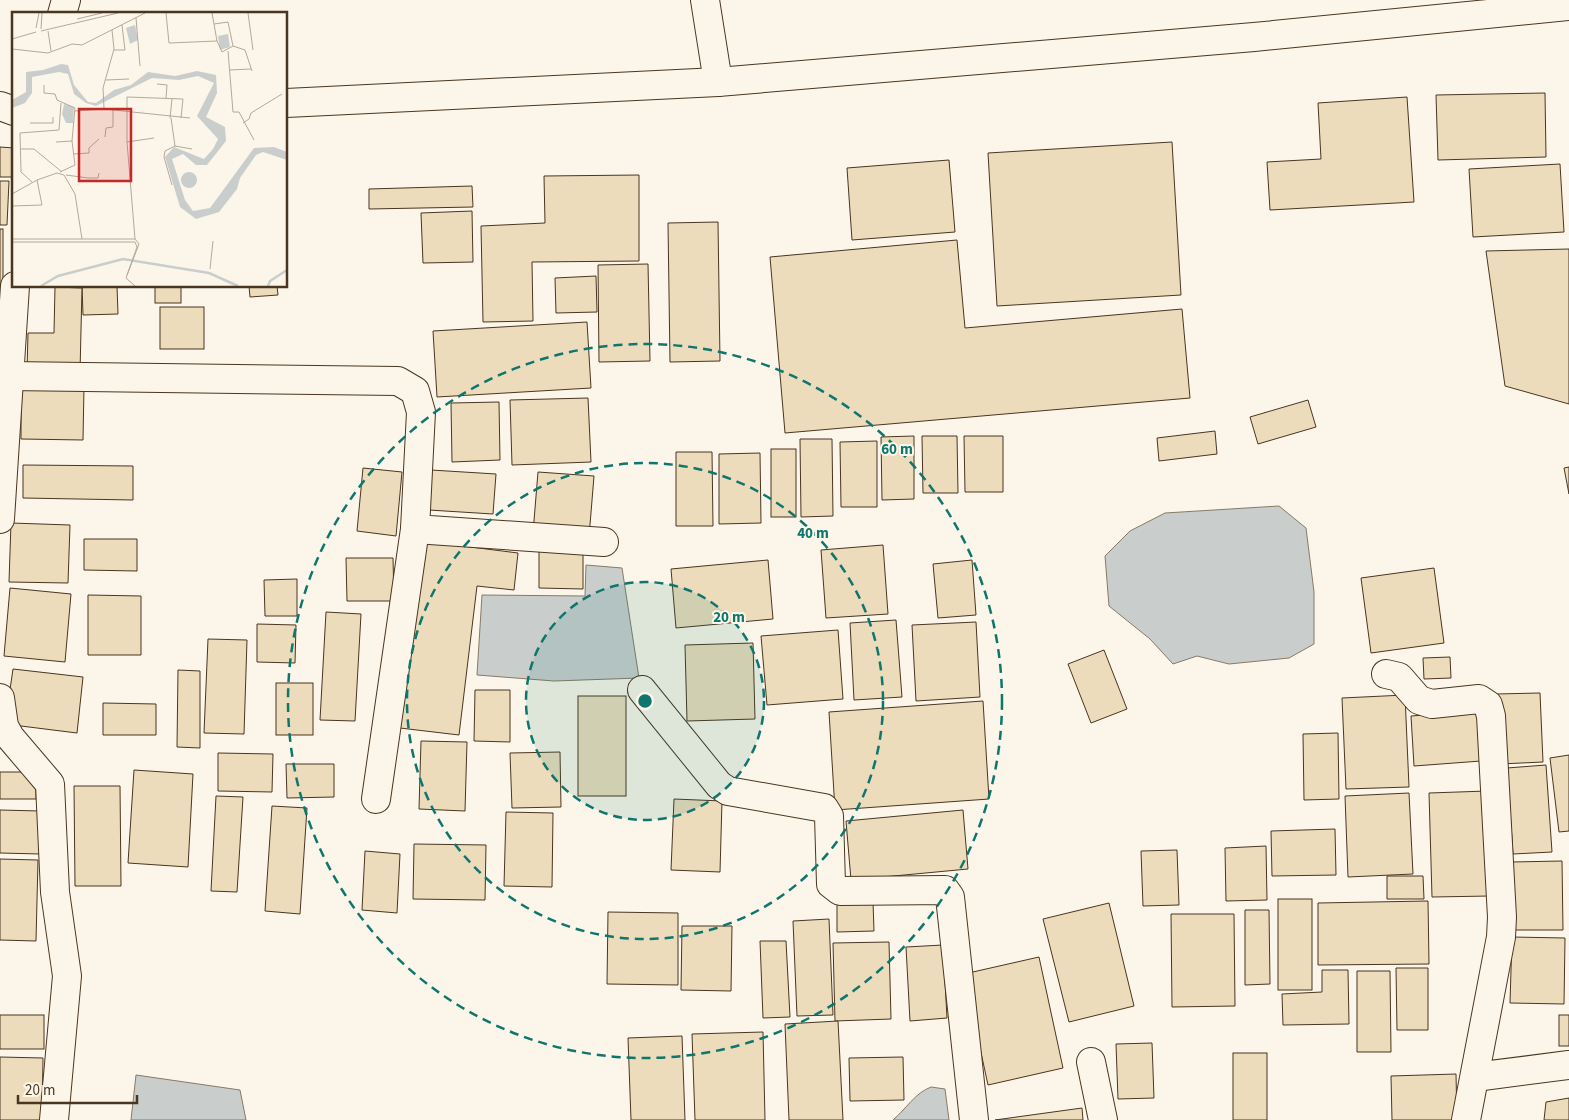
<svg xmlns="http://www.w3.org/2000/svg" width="1569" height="1120" font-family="'Source Sans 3',sans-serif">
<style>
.water{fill:#c9cecd;stroke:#887966}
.building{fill:#ecdcbc;stroke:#4a3520}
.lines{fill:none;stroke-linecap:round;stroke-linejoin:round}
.minor-casing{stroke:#4a3520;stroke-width:30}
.tertiary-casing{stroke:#4a3520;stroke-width:30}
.minor{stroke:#fbf6e9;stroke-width:28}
.tertiary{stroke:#fbf6e9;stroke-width:28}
.ring{fill:none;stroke:#0f766e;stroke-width:2.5;stroke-dasharray:9 6}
.inset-river{fill:none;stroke:#c9cecd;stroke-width:2.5}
.inset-road{fill:none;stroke:#b4a999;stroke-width:1}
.view{fill:#c62828;fill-opacity:0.15;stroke:#c62828;stroke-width:2.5}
.inset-edge{fill:none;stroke:#4a3520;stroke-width:2.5}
.centre{fill:#0f766e;stroke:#fbf6e9;stroke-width:2.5}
.ring-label{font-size:15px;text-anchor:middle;font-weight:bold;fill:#0f766e;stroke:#fbf6e9;stroke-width:4;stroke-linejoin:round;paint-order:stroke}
</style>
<rect width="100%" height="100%" fill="#fbf6e9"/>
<g class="water">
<path d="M 1279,506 L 1306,528 L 1314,592 L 1314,644 L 1289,658 L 1229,664 L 1197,656 L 1173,664 L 1150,639 L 1109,606 L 1105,556 L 1130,531 L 1165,513 Z"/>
<path d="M 586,565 L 622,568 L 639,678 L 554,681 L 477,675 L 482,595 L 585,596 Z"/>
<path d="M 136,1075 L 240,1090 L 246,1120 L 131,1120 Z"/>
<path d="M 931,1087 L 945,1089 L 949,1120 L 893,1120 C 906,1109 915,1093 931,1087 Z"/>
</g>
<g class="building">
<path d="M 1545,93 L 1546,157 L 1438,160 L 1436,95 Z"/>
<path d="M 1407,97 L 1414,202 L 1270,210 L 1267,162 L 1321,159 L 1318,103 Z"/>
<path d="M 1172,142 L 1181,295 L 997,306 L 988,153 Z"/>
<path d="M 0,147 L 14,148 L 14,177 L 0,177 Z"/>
<path d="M 949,160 L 955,232 L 852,240 L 847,168 Z"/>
<path d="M 1560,164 L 1564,232 L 1473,237 L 1469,169 Z"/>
<path d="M 639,175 L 639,261 L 532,262 L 533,321 L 483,322 L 481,226 L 545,223 L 544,176 Z"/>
<path d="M 0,181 L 9,181 L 7,225 L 0,225 Z"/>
<path d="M 472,186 L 473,207 L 369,209 L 369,189 Z"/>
<path d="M 472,211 L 473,262 L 423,263 L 421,213 Z"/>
<path d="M 718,222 L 720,361 L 670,362 L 668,223 Z"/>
<rect x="0" y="229" width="3" height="73"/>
<path d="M 957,240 L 965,328 L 1182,309 L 1190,398 L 785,433 L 770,257 Z"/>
<path d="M 1569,249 L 1569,404 L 1505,386 L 1486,251 Z"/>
<path d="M 648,264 L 650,361 L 599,362 L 598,265 Z"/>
<path d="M 596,276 L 597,312 L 556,313 L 555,278 Z"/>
<path d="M 82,286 L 117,286 L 118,314 L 83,315 Z"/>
<rect x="155" y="286" width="26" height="17"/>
<path d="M 249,286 L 277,286 L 278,295 L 250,297 Z"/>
<path d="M 55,287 L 82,288 L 80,372 L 27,371 L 28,333 L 54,333 Z"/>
<rect x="160" y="307" width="44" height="42"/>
<path d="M 587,322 L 591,388 L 437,397 L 433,331 Z"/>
<path d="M 21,384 L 84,386 L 83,440 L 21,439 Z"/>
<path d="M 588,398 L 591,462 L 512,465 L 510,400 Z"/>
<path d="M 1308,400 L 1316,427 L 1258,444 L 1250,417 Z"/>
<path d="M 499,402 L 500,460 L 452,462 L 451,403 Z"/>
<path d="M 1215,431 L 1217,454 L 1159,461 L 1157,438 Z"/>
<path d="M 914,436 L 914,499 L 882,500 L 881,437 Z"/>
<path d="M 922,436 L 957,436 L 958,493 L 923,493 Z"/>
<path d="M 964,436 L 1003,436 L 1003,492 L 965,492 Z"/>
<path d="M 800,439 L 832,439 L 833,516 L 801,517 Z"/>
<path d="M 877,441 L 877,507 L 841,507 L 840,442 Z"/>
<rect x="771" y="449" width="25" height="68"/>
<path d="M 676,452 L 712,452 L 713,526 L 676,526 Z"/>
<path d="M 760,453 L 761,523 L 719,524 L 719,454 Z"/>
<path d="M 23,465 L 133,466 L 133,500 L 23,498 Z"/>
<path d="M 1569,467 L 1569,494 L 1564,468 Z"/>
<path d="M 363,468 L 402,472 L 396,536 L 357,531 Z"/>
<path d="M 431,470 L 496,474 L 493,514 L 429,510 Z"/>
<path d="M 538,472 L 594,476 L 589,537 L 533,533 Z"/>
<path d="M 11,523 L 70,525 L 68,583 L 9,582 Z"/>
<path d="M 84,539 L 137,539 L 137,571 L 84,570 Z"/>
<path d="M 423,541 L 518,553 L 514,590 L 477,586 L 459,735 L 400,728 Z"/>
<path d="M 883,545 L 888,614 L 826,618 L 821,550 Z"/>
<path d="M 539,551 L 583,552 L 583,589 L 539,588 Z"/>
<path d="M 346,558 L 393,558 L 394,601 L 347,601 Z"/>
<path d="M 768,560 L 773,619 L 676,628 L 671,569 Z"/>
<path d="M 972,560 L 976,615 L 938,618 L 933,564 Z"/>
<path d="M 1434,568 L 1444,643 L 1371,653 L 1361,578 Z"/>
<path d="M 297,579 L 297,616 L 265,616 L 264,580 Z"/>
<path d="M 10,588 L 71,594 L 65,662 L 4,656 Z"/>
<path d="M 88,595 L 141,596 L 141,655 L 88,655 Z"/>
<path d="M 326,612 L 361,614 L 355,721 L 320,720 Z"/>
<path d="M 896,620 L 902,697 L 854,700 L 850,623 Z"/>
<path d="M 976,622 L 980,697 L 916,701 L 912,625 Z"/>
<path d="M 257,624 L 296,625 L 295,663 L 257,662 Z"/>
<path d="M 838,630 L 843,699 L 767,705 L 761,636 Z"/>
<path d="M 208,639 L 247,640 L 244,734 L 204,733 Z"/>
<path d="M 753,643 L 755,719 L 687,721 L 685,645 Z"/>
<path d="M 1104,650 L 1127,709 L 1091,723 L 1068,664 Z"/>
<path d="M 1450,657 L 1451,678 L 1424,679 L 1423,658 Z"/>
<path d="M 13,669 L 83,677 L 77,733 L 5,724 Z"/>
<path d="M 178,670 L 200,671 L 200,748 L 177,747 Z"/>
<rect x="276" y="683" width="37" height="52"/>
<path d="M 475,690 L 510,690 L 510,742 L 474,741 Z"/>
<path d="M 1540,693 L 1543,762 L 1500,764 L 1496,694 Z"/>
<path d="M 1405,695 L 1409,787 L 1346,789 L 1342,698 Z"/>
<rect x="578" y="696" width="48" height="100"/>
<path d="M 983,701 L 989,799 L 835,810 L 829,712 Z"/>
<path d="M 103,703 L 156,704 L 156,735 L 103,735 Z"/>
<path d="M 1478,711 L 1481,761 L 1414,766 L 1411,716 Z"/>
<path d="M 1338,733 L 1339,799 L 1304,800 L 1303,734 Z"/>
<path d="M 421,741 L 467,742 L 465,811 L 419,809 Z"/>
<path d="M 560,752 L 561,807 L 512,808 L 510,753 Z"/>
<path d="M 218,753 L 273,754 L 272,792 L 218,791 Z"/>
<path d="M 1569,755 L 1569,831 L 1559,832 L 1550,758 Z"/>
<path d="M 286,764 L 334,764 L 334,797 L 287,798 Z"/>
<path d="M 1546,765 L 1552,852 L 1513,854 L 1507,768 Z"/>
<path d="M 134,770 L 193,774 L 188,867 L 128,863 Z"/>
<rect x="0" y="772" width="36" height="27"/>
<path d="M 74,786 L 120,786 L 121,886 L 75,886 Z"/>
<path d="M 1487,791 L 1490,896 L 1432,897 L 1429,793 Z"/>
<path d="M 1409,793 L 1413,874 L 1348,877 L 1345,796 Z"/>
<path d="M 216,796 L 243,797 L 237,892 L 211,891 Z"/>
<path d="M 674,799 L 722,801 L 720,872 L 671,870 Z"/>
<path d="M 272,806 L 307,808 L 300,914 L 265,911 Z"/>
<path d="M 0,810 L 40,811 L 40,854 L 0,853 Z"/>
<path d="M 963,810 L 968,869 L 851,880 L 846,821 Z"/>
<path d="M 506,812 L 553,813 L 552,887 L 504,886 Z"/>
<path d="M 1335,829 L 1336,875 L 1272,876 L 1271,831 Z"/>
<path d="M 414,844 L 486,845 L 485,900 L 413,899 Z"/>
<path d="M 1266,846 L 1267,900 L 1226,901 L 1225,848 Z"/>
<path d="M 1177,850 L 1179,905 L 1143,906 L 1141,851 Z"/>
<path d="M 365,851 L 400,854 L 397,913 L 362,910 Z"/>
<path d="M 0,859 L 38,860 L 36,941 L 0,940 Z"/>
<path d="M 1562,861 L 1563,930 L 1513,930 L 1512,862 Z"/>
<path d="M 1387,876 L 1423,876 L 1424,899 L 1387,899 Z"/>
<rect x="1278" y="899" width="34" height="91"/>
<path d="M 1428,901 L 1429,964 L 1318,965 L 1318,903 Z"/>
<path d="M 837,902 L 873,902 L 874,931 L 837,932 Z"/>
<path d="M 1109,903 L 1134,1006 L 1069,1022 L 1043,919 Z"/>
<path d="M 1245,910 L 1269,910 L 1270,984 L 1245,985 Z"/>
<path d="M 608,912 L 678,913 L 678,985 L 607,984 Z"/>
<path d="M 1171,914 L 1234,914 L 1235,1006 L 1172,1007 Z"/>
<path d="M 829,919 L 833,1015 L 797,1016 L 793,921 Z"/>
<path d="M 682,926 L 732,926 L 731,991 L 681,990 Z"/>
<path d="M 1512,937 L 1565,938 L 1564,1004 L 1510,1003 Z"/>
<path d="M 760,941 L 786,941 L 790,1017 L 763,1018 Z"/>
<path d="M 889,942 L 891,1019 L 835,1021 L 833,943 Z"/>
<path d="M 943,945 L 947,1018 L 910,1021 L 906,947 Z"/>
<path d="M 1039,957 L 1063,1068 L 988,1085 L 964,974 Z"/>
<path d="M 1396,968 L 1428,968 L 1428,1030 L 1397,1030 Z"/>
<path d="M 1322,970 L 1348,970 L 1349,1024 L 1283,1025 L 1282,994 L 1322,992 Z"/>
<path d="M 1357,971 L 1390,971 L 1391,1052 L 1357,1052 Z"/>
<rect x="0" y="1015" width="44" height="34"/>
<rect x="1559" y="1015" width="10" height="31"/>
<path d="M 838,1021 L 843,1120 L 789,1120 L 785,1024 Z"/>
<path d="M 763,1032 L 765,1120 L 695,1120 L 692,1034 Z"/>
<path d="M 682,1036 L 685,1120 L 631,1120 L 628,1038 Z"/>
<path d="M 1152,1043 L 1154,1098 L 1118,1099 L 1116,1044 Z"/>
<rect x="1233" y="1053" width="34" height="67"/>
<path d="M 0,1057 L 43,1058 L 42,1120 L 0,1120 Z"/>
<path d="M 903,1057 L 904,1100 L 850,1101 L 849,1058 Z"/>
<path d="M 1456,1074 L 1457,1120 L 1392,1120 L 1391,1076 Z"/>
<path d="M 1569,1098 L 1569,1120 L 1544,1120 L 1546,1102 Z"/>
<path d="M 1082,1108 L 1083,1120 L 995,1120 Z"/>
</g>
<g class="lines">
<g class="minor-casing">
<g id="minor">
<path d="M 705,0 L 718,82"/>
<path d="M 62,14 L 66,0"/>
<path d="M 0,106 L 14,111"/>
<path d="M 9,376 L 398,381 L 415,391 L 421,412 L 415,529 L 604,542"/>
<path d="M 0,519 L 15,286"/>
<path d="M 1386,674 L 1399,677 L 1419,700 L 1432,704 L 1479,699 L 1488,705 L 1491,716 L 1502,917 L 1501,937 L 1466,1120"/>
<path d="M 642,690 L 719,785 L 728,791 L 824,808 L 829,816 L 831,884 L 840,891 L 945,890 L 950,897 L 974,1120"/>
<path d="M 0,698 L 4,726 L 10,737 L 50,784 L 55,892 L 67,976 L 54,1120"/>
<path d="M 376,799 L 415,529"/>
<path d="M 1091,1062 L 1103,1120"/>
<path d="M 1475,1077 L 1569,1065"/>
</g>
</g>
<g class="tertiary-casing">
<path id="tertiary" d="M 286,103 L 718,82 L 1254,37 L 1569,6"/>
</g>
<use href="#minor" class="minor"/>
<use href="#tertiary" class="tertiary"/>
</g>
<circle cx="645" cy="701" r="119" fill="#0f766e" fill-opacity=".12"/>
<g class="ring">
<circle cx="645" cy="701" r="119"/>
<circle cx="645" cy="701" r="238"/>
<circle cx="645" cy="701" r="357"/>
</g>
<g transform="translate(12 12)">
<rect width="275" height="275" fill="#fbf6e9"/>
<path d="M 123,13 L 126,28 L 118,32 L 114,16 ZM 216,22 L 218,35 L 208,38 L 206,24 ZM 49,52 L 56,53 L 62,73 L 76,90 L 84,91 L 102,78 L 119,73 L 136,60 L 163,64 L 185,59 L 204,63 L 205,81 L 194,105 L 213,115 L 214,129 L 195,153 L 184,153 L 171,142 L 160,147 L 173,188 L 181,199 L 198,196 L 242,136 L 262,135 L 275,140 L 275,148 L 251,140 L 244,143 L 228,166 L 225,177 L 207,200 L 184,207 L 168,195 L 153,145 L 162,135 L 192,147 L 201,137 L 206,127 L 185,104 L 202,71 L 186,64 L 167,68 L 140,66 L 84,94 L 74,91 L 62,82 L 56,62 L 47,60 L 20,65 L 20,81 L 13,91 L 0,96 L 0,88 L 14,80 L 14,60 L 31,58 ZM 52,92 L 62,95 L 61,111 L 54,111 L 50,102 ZM169 168a8 8 0 1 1 16 0a8 8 0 1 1-16 0Z" fill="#c9cecd"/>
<path class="inset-river" d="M 29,274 L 46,264 L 111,247 L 197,261 L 226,274M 256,274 L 258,269 L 275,258"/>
<path class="inset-road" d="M 154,1 L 157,31 L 205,29 L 210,40 L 221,34M 200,1 L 205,29M 236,1 L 241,38M 124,6 L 128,54M 65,7 L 90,1M 202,12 L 216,10 L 221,34 L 233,38 L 240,59M 24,16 L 27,1M 29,17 L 30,1M 29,19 L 106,1M 36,19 L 39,39M 0,27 L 24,20M 0,37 L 36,41 L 60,32 L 70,33 L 133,1M 102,38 L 113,38 L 110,13M 216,39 L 221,100 L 227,100 L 242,128M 217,58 L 239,57M 94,68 L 117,67M 145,72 L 155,73 L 154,86M 32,73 L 32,81 L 43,82 L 45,88 L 63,96 L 60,129 L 63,153 L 48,160M 92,96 L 91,76 L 102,37 L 100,18M 63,99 L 92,97 L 178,106M 158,106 L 160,87M 159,106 L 163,134M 18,111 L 41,111 L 41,105M 231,111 L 237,107 L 239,101 L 270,82M 93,125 L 94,116 L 101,115 L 101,97M 44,130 L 60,129M 115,130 L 142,126M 8,137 L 22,137 L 50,160M 61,142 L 77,141 L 77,136 L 87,127M 54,163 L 76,166 L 86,166 L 87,161M 20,170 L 9,160 L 8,121 L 47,118 L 49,91M 160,173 L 152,145 L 153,139 L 163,134 L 180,137M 0,182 L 25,168 L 45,161 L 52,163 L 63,182 L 70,227M 0,194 L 30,193 L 25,168M 0,227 L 123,227M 0,230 L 123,230 L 125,235 L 115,263M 198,257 L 201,229M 123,274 L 114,266 L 127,232 L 123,227 L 115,130 L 115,85 L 171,87 L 169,106"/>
<path class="view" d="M 67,97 L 119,97 L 119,169 L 67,169 Z"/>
<rect width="275" height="275" class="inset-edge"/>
</g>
<circle cx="645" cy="701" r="8" class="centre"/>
<g class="ring-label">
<text x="897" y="454">60 m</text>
<text x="813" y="538">40 m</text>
<text x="729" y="622">20 m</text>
</g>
<path d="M18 1095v8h119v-8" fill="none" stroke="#4a3520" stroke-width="2.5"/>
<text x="25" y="1095" font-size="15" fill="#4a3520" stroke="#fbf6e9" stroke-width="4" paint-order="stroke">20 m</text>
</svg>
